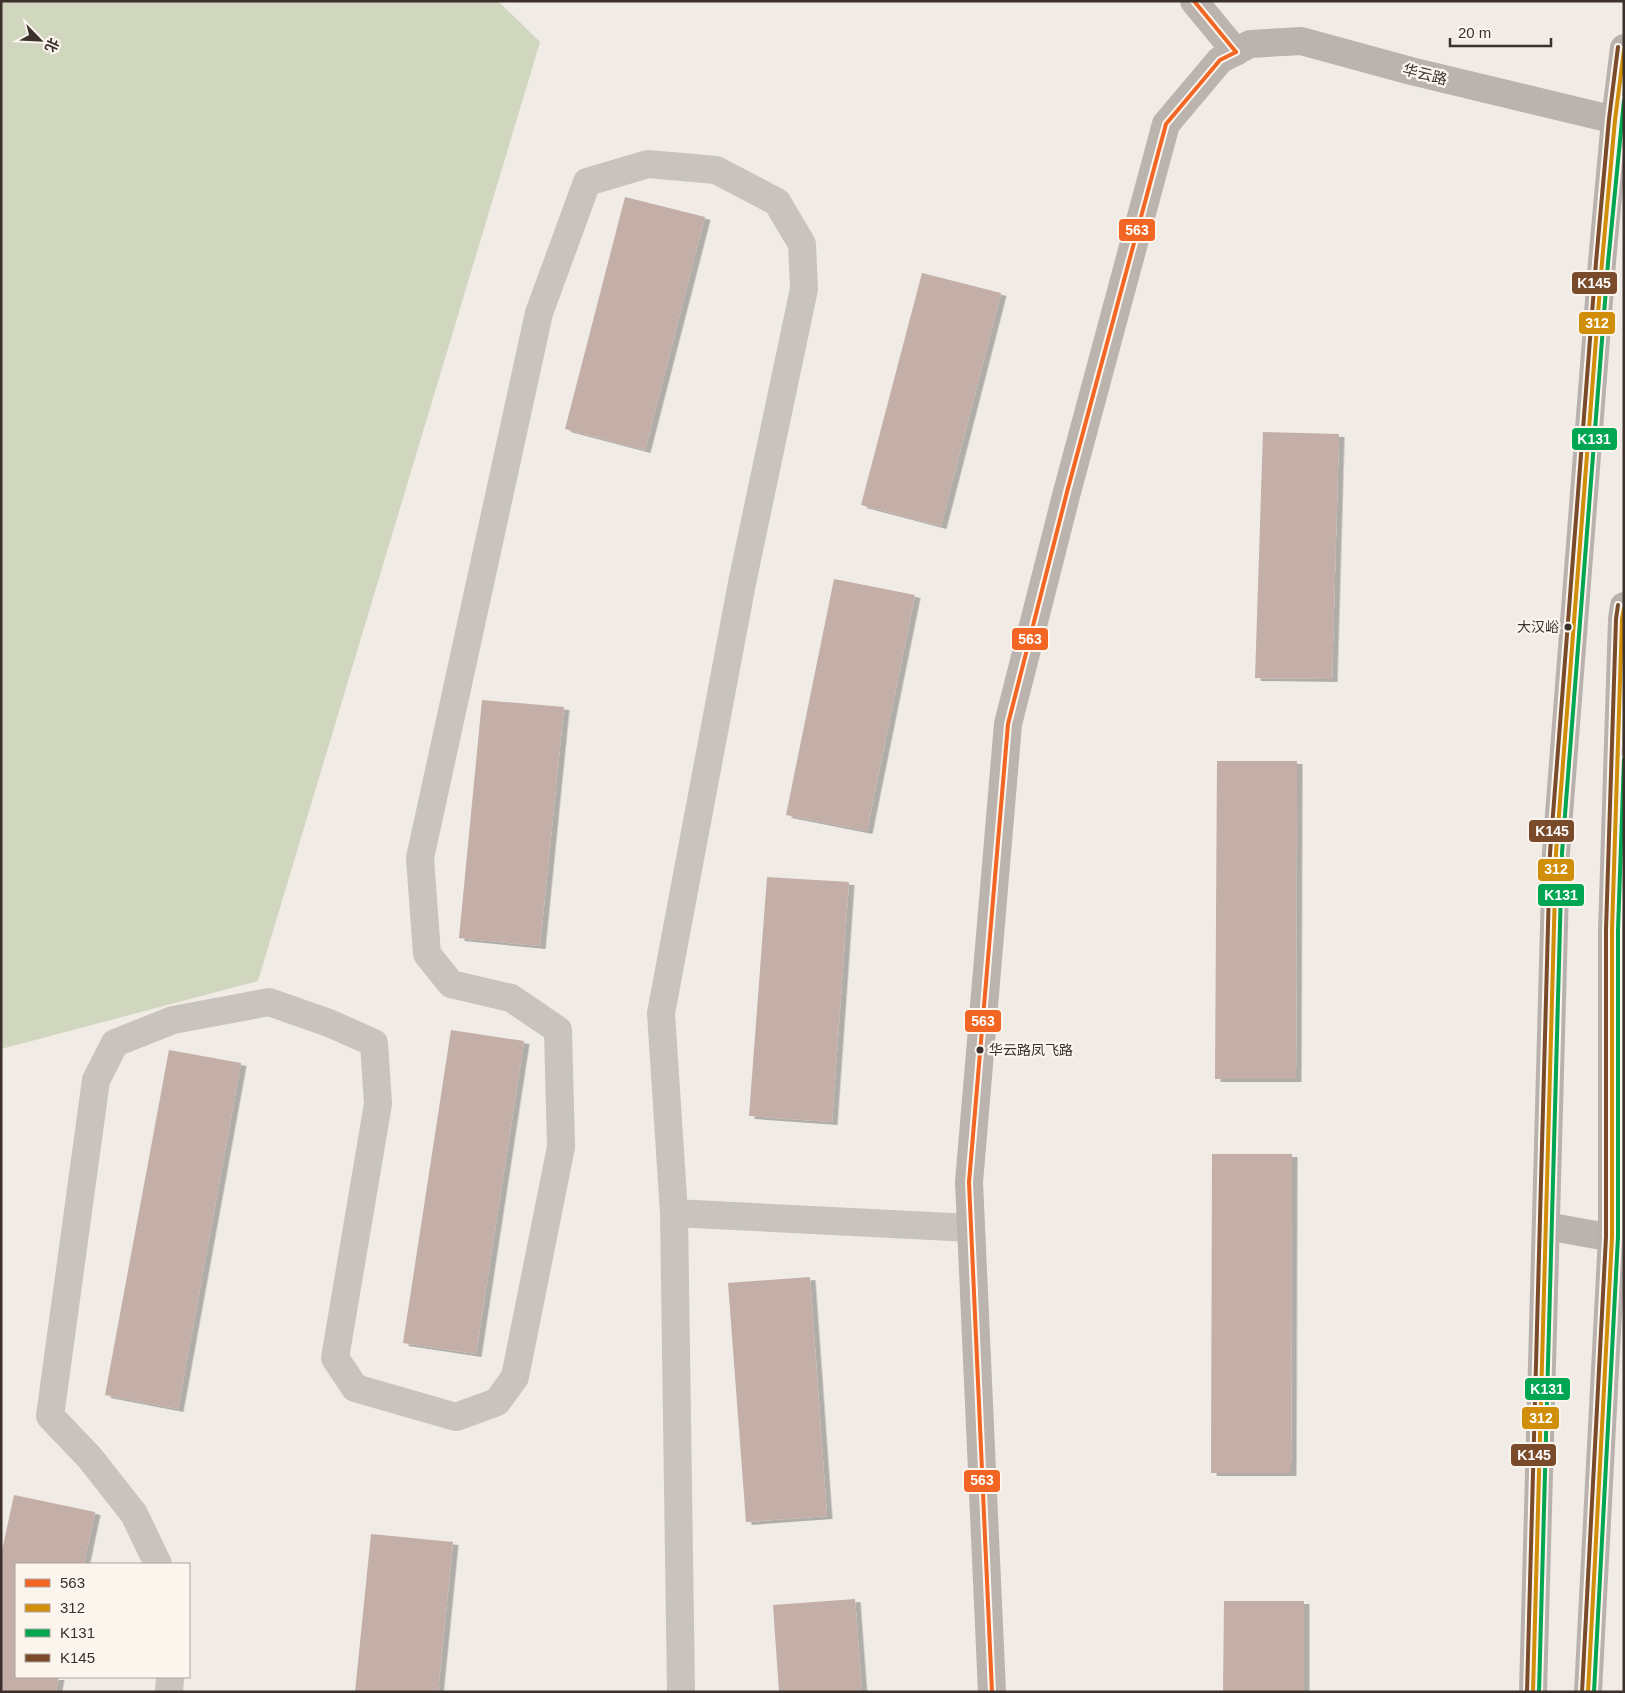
<svg xmlns="http://www.w3.org/2000/svg" width="1625" height="1693" font-family="Helvetica,'Noto Sans SC',sans-serif">
<style>
.green{fill:#d1d6bf}
.building{fill:#c3afa7;filter:url(#shadow)}
.lines{fill:none;stroke-linecap:round;stroke-linejoin:round}
.street{stroke:#c9c3be;stroke-width:28}
.secondary{stroke:#bab3ae;stroke-width:28}
.primary{stroke:#b8b1ad;stroke-width:28}
.bus-1-casing{stroke:#fbf5ee;stroke-width:8}
.bus-2-casing{stroke:#fbf5ee;stroke-width:8}
.bus-3-casing{stroke:#fbf5ee;stroke-width:8}
.bus-4-casing{stroke:#fbf5ee;stroke-width:8}
.bus-1{stroke:#f26522;stroke-width:4}
.bus-2{stroke:#d18e09;stroke-width:4}
.bus-3{stroke:#00a651;stroke-width:4}
.bus-4{stroke:#7a4b2a;stroke-width:4}
.bus-dot{fill:#3b302b;stroke:#fbf5ee;stroke-width:2}
.labels{text-anchor:middle;dominant-baseline:central;stroke-width:4.5;stroke-linejoin:round;paint-order:stroke}
.bus-label{font-size:14px;fill:#3b302b;stroke:#fbf5ee;text-anchor:end}
.street-label{font-size:15px;fill:#3b302b;stroke:#fbf5ee}
.line-badge{stroke:#fbf5ee;stroke-width:2}
.badge-label{font-size:14px;text-anchor:middle;font-weight:bold;fill:#fff}
</style>
<defs>
<filter id="shadow"><feDropShadow dx="5.5" dy="3" stdDeviation="0" flood-color="#0004"/></filter>
</defs>
<rect width="100%" height="100%" fill="#f0ebe5"/>
<path class="green" d="M 1,1 L 498,1 L 540,42 L 258,981 L 1,1049 Z"/>
<g class="building">
<path d="M 625,197 L 705,217 L 645,450 L 565,429 Z"/>
<path d="M 922,273 L 1001,293 L 941,526 L 861,505 Z"/>
<path d="M 1263,432 L 1339,434 L 1332,679 L 1255,678 Z"/>
<path d="M 834,579 L 915,595 L 867,831 L 786,815 Z"/>
<path d="M 482,700 L 564,707 L 540,946 L 459,938 Z"/>
<path d="M 1217,761 L 1297,761 L 1296,1079 L 1215,1079 Z"/>
<path d="M 767,877 L 849,882 L 832,1122 L 749,1116 Z"/>
<path d="M 451,1030 L 524,1041 L 476,1354 L 403,1343 Z"/>
<path d="M 169,1050 L 241,1063 L 178,1409 L 105,1395 Z"/>
<path d="M 1212,1154 L 1292,1154 L 1291,1473 L 1211,1473 Z"/>
<path d="M 810,1277 L 827,1516 L 746,1522 L 728,1283 Z"/>
<path d="M 14,1495 L 95,1512 L 84,1564 L 16,1564 L 16,1677 L 59,1677 L 56,1692 L 1,1692 L 1,1555 Z"/>
<path d="M 371,1534 L 453,1542 L 438,1692 L 355,1692 Z"/>
<path d="M 855,1599 L 862,1692 L 779,1692 L 773,1605 Z"/>
<path d="M 1224,1601 L 1304,1601 L 1304,1692 L 1223,1692 Z"/>
</g>
<g class="lines">
<g class="street">
<path d="M 674,1213 L 681,1692"/>
<path d="M 158,1564 L 134,1514 L 90,1458 L 50,1416 L 96,1080 L 115,1043 L 173,1020 L 269,1002 L 329,1023 L 374,1043 L 378,1104 L 335,1358 L 355,1388 L 456,1417 L 497,1402 L 515,1377 L 561,1147 L 558,1030 L 511,998 L 451,984 L 427,954 L 420,858 L 539,313 L 587,182 L 648,164 L 716,170 L 777,202 L 802,244 L 804,289 L 742,583 L 661,1013 L 674,1213 L 971,1228"/>
<path d="M 169,1692 L 170,1677"/>
</g>
<g class="secondary">
<path d="M 1194,1 L 1236,52"/>
<path d="M 1546,1226 L 1624,1240"/>
<path d="M 992,1692 L 969,1182 L 1008,724 L 1067,492 L 1166,124 L 1220,60 L 1250,44 L 1301,41 L 1411,71 L 1615,120 L 1624,125"/>
</g>
<g class="primary">
<path d="M 1533,1692 L 1556,853 L 1602,262 L 1615,120 L 1624,48"/>
<path d="M 1588,1692 L 1612,1237 L 1612,930 L 1622,619 L 1624,606"/>
</g>
<g class="bus-1-casing">
<g id="bus-1">
<path d="M 1194,1 L 1236,52"/>
<path d="M 992,1692 L 969,1182 L 1008,724 L 1067,492 L 1166,124 L 1220,60 L 1236,52"/>
</g>
</g>
<g class="bus-2-casing">
<g id="bus-2">
<path d="M 1533,1692 L 1556,853 L 1602,262 L 1615,120 L 1624,50"/>
<path d="M 1588,1692 L 1612,1237 L 1612,930 L 1622,619 L 1624,608"/>
</g>
</g>
<g class="bus-3-casing">
<g id="bus-3">
<path d="M 1539,1692 L 1562,853 L 1608,263 L 1624,100"/>
<path d="M 1594,1692 L 1618,1237 L 1618,930 L 1624,759"/>
</g>
</g>
<g class="bus-4-casing">
<g id="bus-4">
<path d="M 1527,1692 L 1550,853 L 1596,262 L 1609,119 L 1618,47"/>
<path d="M 1582,1692 L 1606,1237 L 1606,930 L 1616,619 L 1618,605"/>
</g>
</g>
<use href="#bus-1" class="bus-1"/>
<use href="#bus-2" class="bus-2"/>
<use href="#bus-3" class="bus-3"/>
<use href="#bus-4" class="bus-4"/>
</g>
<g class="bus-dot">
<circle cx="1568" cy="627" r="4.5"/>
<circle cx="980" cy="1050" r="4.5"/>
</g>
<g class="labels">
<g class="bus-label">
<text x="1559" y="627">大汉峪</text>
<text x="989" y="1050" text-anchor="start">华云路凤飞路</text>
</g>
<g class="street-label">
<text transform="translate(1425 74) rotate(14)">华云路</text>
</g>
</g>
<g class="line-badge">
<rect x="1118" y="218" width="38" height="24" rx="5" fill="#f26522"/>
<rect x="1571" y="271" width="47" height="24" rx="5" fill="#7a4b2a"/>
<rect x="1578" y="311" width="38" height="24" rx="5" fill="#d18e09"/>
<rect x="1571" y="427" width="47" height="24" rx="5" fill="#00a651"/>
<rect x="1011" y="627" width="38" height="24" rx="5" fill="#f26522"/>
<rect x="1528" y="819" width="47" height="24" rx="5" fill="#7a4b2a"/>
<rect x="1537" y="858" width="38" height="24" rx="5" fill="#d18e09"/>
<rect x="1537" y="883" width="48" height="24" rx="5" fill="#00a651"/>
<rect x="964" y="1009" width="38" height="24" rx="5" fill="#f26522"/>
<rect x="1524" y="1377" width="47" height="24" rx="5" fill="#00a651"/>
<rect x="1521" y="1406" width="39" height="24" rx="5" fill="#d18e09"/>
<rect x="1510" y="1443" width="47" height="24" rx="5" fill="#7a4b2a"/>
<rect x="963" y="1469" width="38" height="24" rx="5" fill="#f26522"/>
</g>
<g class="badge-label">
<text x="1137" y="235">563</text>
<text x="1594" y="288">K145</text>
<text x="1597" y="328">312</text>
<text x="1594" y="444">K131</text>
<text x="1030" y="644">563</text>
<text x="1552" y="836">K145</text>
<text x="1556" y="874">312</text>
<text x="1561" y="900">K131</text>
<text x="983" y="1026">563</text>
<text x="1547" y="1394">K131</text>
<text x="1541" y="1423">312</text>
<text x="1534" y="1460">K145</text>
<text x="982" y="1485">563</text>
</g>
<rect width="1625" height="1693" fill="none" stroke="#3b302b" stroke-width="5"/>
<rect x="15" y="1563" width="175" height="115" fill="#fbf5ee" stroke="#aea6a0"/>
<rect x="25" y="1579" width="25" height="8" fill="#f26522" stroke="#aea6a0"/>
<text x="60" y="1588" font-size="15" fill="#3b302b">563</text>
<rect x="25" y="1604" width="25" height="8" fill="#d18e09" stroke="#aea6a0"/>
<text x="60" y="1613" font-size="15" fill="#3b302b">312</text>
<rect x="25" y="1629" width="25" height="8" fill="#00a651" stroke="#aea6a0"/>
<text x="60" y="1638" font-size="15" fill="#3b302b">K131</text>
<rect x="25" y="1654" width="25" height="8" fill="#7a4b2a" stroke="#aea6a0"/>
<text x="60" y="1663" font-size="15" fill="#3b302b">K145</text>
<g transform="translate(40 40) rotate(114)" stroke="#fbf5ee" stroke-width="4" paint-order="stroke">
<path d="M0-4L9 19L0 12L-9 19Z" fill="#3b302b"/>
<text y="-8" font-size="14" font-weight="bold" text-anchor="middle" fill="#3b302b">北</text>
</g>
<path d="M1450 38v8h101v-8" fill="none" stroke="#3b302b" stroke-width="2.5"/>
<text x="1458" y="38" font-size="15" fill="#3b302b" stroke="#fbf5ee" stroke-width="4" paint-order="stroke">20 m</text>
</svg>
